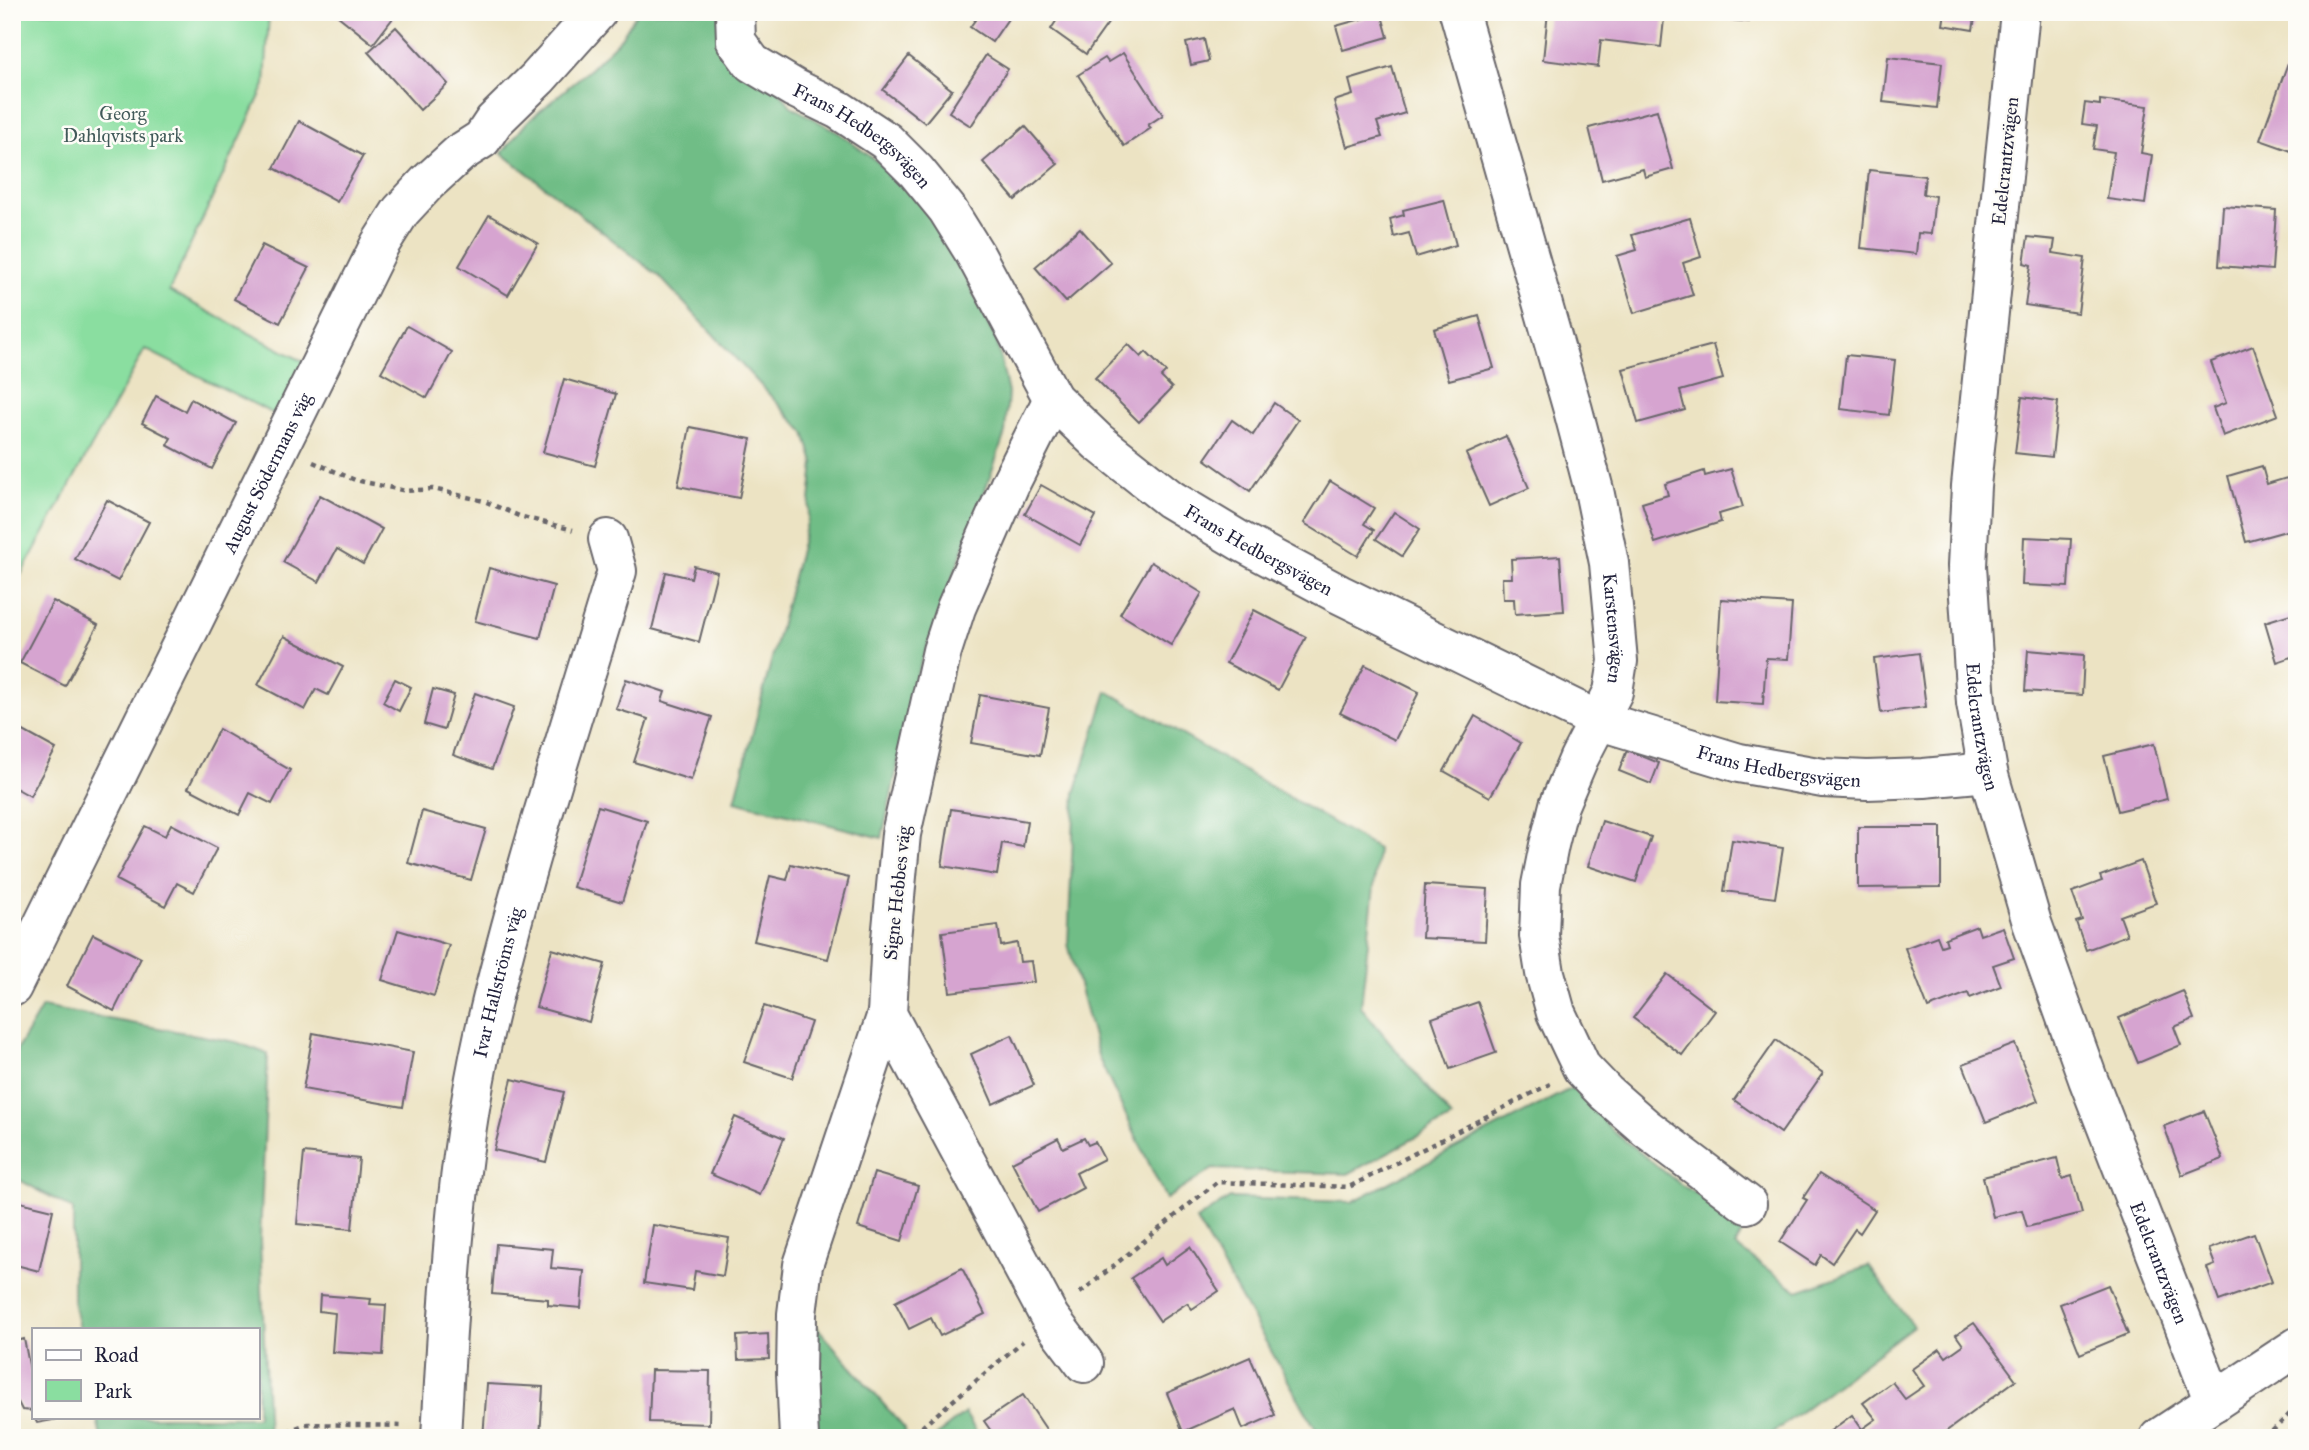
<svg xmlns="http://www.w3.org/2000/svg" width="2309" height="1450" font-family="'IM FELL Great Primer',serif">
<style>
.green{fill:#8adea0;stroke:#56806e;stroke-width:2}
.forest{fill:#6fbd86;stroke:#487060;stroke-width:2}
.building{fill:#d6a4d0}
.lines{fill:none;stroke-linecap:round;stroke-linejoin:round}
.street-casing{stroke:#69666b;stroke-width:42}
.secondary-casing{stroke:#69666b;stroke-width:42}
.path{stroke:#69666b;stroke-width:4.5;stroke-dasharray:5 5;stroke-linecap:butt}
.street{stroke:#fff;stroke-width:38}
.secondary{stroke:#fff;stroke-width:38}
.labels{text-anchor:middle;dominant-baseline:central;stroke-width:5;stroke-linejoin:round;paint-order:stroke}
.park-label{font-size:19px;fill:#415a59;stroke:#fdfcf7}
.street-label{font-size:19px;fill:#22223b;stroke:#fdfcf7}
</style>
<rect width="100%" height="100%" fill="#fdfcf7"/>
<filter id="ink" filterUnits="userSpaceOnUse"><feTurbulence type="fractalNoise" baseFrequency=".0143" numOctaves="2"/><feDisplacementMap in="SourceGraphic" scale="14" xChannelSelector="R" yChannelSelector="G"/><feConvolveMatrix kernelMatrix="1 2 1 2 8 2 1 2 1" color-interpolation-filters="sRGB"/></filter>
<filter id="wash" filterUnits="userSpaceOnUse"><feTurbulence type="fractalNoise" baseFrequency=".00686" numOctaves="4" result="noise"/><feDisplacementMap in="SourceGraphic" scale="28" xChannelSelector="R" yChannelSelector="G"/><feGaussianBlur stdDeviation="1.57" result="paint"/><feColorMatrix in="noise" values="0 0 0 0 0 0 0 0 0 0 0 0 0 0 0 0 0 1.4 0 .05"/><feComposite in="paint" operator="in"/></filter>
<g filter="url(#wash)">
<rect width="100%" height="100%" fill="#ece3c3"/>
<path class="green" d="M 12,12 L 269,12 L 265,85 L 169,291 L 308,364 L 280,417 L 145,349 L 12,591 Z"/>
<g class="forest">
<path d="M 637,12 L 718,12 L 791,106 L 839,133 L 879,163 L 925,208 L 963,272 L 997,342 L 1008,393 L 1005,433 L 990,477 L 917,674 L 882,838 L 735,801 L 808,519 L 814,463 L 805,433 L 660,277 L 502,153 L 527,122 L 591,68 L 621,38 Z"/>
<path d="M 1107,691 L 1378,849 L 1361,1007 L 1452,1118 L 1348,1174 L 1213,1169 L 1166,1199 L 1099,1059 L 1068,944 L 1075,793 Z"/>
<path d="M 42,1007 L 236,1042 L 268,1054 L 260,1239 L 268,1438 L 101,1438 L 97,1417 L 257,1417 L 257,1329 L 79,1329 L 73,1301 L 73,1209 L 12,1176 L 12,1058 Z"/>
<path d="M 1572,1088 L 1614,1132 L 1680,1184 L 1746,1225 L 1735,1246 L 1798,1291 L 1869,1266 L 1913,1326 L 1766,1438 L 1469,1438 L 1466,1432 L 1438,1438 L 1321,1438 L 1196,1220 L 1230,1198 L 1352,1202 Z"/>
<path d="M 815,1325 L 905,1429 L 904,1438 L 817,1438 Z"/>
<path d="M 965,1413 L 980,1438 L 936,1438 L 937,1435 Z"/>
</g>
<g id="blocks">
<g class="building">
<path d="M 339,12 L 386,12 L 393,18 L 373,44 L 337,15 Z"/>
<path d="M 981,12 L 1012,13 L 992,42 L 970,27 Z"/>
<path d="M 1062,12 L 1116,12 L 1086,54 L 1051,29 Z"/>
<path d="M 1371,12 L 1381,12 L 1388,37 L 1343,50 L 1336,26 L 1372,16 Z"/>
<path d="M 1548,12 L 1608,12 L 1664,19 L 1661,47 L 1601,40 L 1598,67 L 1543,60 Z"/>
<path d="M 1723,12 L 1750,12 L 1749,22 L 1722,19 Z"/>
<path d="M 1945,12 L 1976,12 L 1973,30 L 1943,25 Z"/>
<path d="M 396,27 L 448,84 L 420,110 L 368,52 Z"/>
<path d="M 1204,39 L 1209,61 L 1191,65 L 1186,43 Z"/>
<path d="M 1123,53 L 1163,115 L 1148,125 L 1151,128 L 1124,146 L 1078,75 L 1105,58 L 1108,62 Z"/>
<path d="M 986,55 L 1008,69 L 971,126 L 949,112 Z"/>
<path d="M 909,56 L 952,90 L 925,123 L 883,90 Z"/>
<path d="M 1888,57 L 1942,63 L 1937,108 L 1883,102 Z"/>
<path d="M 2289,60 L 2297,63 L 2297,153 L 2260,140 Z"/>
<path d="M 1392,67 L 1405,113 L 1377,122 L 1382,137 L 1347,147 L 1334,101 L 1353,95 L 1349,80 Z"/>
<path d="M 2100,100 L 2148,106 L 2141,153 L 2152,155 L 2145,204 L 2107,199 L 2114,152 L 2093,149 L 2097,126 L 2082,124 L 2085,103 L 2100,105 Z"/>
<path d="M 1657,110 L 1673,169 L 1645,177 L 1643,169 L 1602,180 L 1589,128 Z"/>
<path d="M 299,121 L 363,156 L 337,202 L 274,168 Z"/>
<path d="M 1025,126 L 1058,164 L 1015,200 L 983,162 Z"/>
<path d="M 1869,170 L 1925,176 L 1923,194 L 1935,196 L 1931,234 L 1918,233 L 1916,254 L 1861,248 Z"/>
<path d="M 1444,200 L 1456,245 L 1416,257 L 1409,233 L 1394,237 L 1390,219 L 1404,215 L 1403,210 Z"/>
<path d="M 2223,206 L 2276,210 L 2272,270 L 2219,266 Z"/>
<path d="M 489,215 L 538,243 L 508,295 L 459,266 Z"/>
<path d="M 1690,218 L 1701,257 L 1683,263 L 1693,295 L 1634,313 L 1617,256 L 1637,250 L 1632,235 Z"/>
<path d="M 1080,228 L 1111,263 L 1066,302 L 1035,267 Z"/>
<path d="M 2028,237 L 2055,240 L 2053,253 L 2085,258 L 2078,313 L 2025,305 L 2031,265 L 2024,263 Z"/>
<path d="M 262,245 L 309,268 L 280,323 L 234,299 Z"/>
<path d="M 1479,316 L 1494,368 L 1449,380 L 1434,329 Z"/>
<path d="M 407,326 L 452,352 L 427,398 L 381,372 Z"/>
<path d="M 1128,344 L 1141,357 L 1146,352 L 1166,372 L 1161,377 L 1172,388 L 1139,422 L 1095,378 Z"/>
<path d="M 1713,345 L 1723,379 L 1680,391 L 1685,410 L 1638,423 L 1623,369 Z"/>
<path d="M 2253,346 L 2278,415 L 2223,436 L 2213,408 L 2226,403 L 2211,362 Z"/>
<path d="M 1846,355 L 1895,360 L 1889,415 L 1840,409 Z"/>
<path d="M 564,379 L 616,394 L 595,466 L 543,452 Z"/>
<path d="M 156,396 L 185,411 L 191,399 L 236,423 L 212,469 L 167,445 L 171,438 L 142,423 Z"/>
<path d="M 2022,397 L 2058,402 L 2052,457 L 2015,453 Z"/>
<path d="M 1274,403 L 1298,420 L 1250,491 L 1205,459 L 1232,420 L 1253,435 Z"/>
<path d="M 690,427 L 751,439 L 739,498 L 678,486 Z"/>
<path d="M 1506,436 L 1529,488 L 1489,506 L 1466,454 Z"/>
<path d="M 2262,466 L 2267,484 L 2297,475 L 2297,521 L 2291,523 L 2293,529 L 2246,542 L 2228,476 Z"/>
<path d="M 1731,469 L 1743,507 L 1719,514 L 1721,522 L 1655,543 L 1642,503 L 1668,495 L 1665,484 L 1704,471 L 1705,476 Z"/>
<path d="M 1330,481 L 1374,508 L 1364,524 L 1374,530 L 1358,556 L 1304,523 Z"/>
<path d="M 1041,485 L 1096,516 L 1080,545 L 1025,514 Z"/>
<path d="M 320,495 L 382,529 L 363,564 L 337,549 L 319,582 L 283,562 Z"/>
<path d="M 107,500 L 149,522 L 118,581 L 75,559 Z"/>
<path d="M 1394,512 L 1420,529 L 1402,556 L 1376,539 Z"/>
<path d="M 2024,537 L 2071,539 L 2068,587 L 2022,585 Z"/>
<path d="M 1560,556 L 1564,611 L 1515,614 L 1514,599 L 1503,599 L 1502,578 L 1512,578 L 1511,559 Z"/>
<path d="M 1151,562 L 1202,593 L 1171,645 L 1120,614 Z"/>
<path d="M 694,566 L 717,572 L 699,642 L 652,629 L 666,572 L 691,578 Z"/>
<path d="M 489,568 L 554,586 L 540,638 L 475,621 Z"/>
<path d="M 1721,599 L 1792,604 L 1788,659 L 1766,658 L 1763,704 L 1715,701 Z"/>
<path d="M 53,601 L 98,625 L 65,686 L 20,663 Z"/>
<path d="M 1254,610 L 1306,637 L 1278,690 L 1226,663 Z"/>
<path d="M 2297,612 L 2297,655 L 2277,662 L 2265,622 Z"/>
<path d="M 284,636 L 343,667 L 328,695 L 316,689 L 305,710 L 258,685 Z"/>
<path d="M 2028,650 L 2084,655 L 2082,695 L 2025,691 Z"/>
<path d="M 1919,653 L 1926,707 L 1881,713 L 1874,659 Z"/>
<path d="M 1365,665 L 1419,692 L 1395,740 L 1340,713 Z"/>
<path d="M 395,679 L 411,687 L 399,711 L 383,702 Z"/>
<path d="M 626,679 L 665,692 L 662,701 L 712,717 L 691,780 L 634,762 L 648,719 L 616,709 Z"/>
<path d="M 433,689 L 454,695 L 444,730 L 424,724 Z"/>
<path d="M 475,693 L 514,707 L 492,769 L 453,755 Z"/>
<path d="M 980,695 L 1049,708 L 1040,755 L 971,743 Z"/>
<path d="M 1475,716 L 1521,743 L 1490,797 L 1444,771 Z"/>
<path d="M 18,728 L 56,749 L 30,796 L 12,786 L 12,738 Z"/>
<path d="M 219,729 L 290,770 L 272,804 L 250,793 L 239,815 L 188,788 Z"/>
<path d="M 2154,744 L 2167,799 L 2118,811 L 2104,756 Z"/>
<path d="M 1627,750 L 1659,763 L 1651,784 L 1619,771 Z"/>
<path d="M 598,806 L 647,821 L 622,902 L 573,887 Z"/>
<path d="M 951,809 L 1027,821 L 1023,847 L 1002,843 L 997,875 L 942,866 Z"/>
<path d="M 422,811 L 486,829 L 471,880 L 408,863 Z"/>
<path d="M 1602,821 L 1651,837 L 1636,882 L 1588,866 Z"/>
<path d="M 171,824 L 217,848 L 194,892 L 177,883 L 165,906 L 116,880 L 145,826 L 165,836 Z"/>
<path d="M 1858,827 L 1941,827 L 1941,887 L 1858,888 Z"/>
<path d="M 1732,840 L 1783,848 L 1775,898 L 1724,891 Z"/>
<path d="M 2141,861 L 2156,903 L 2120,916 L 2127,935 L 2086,950 L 2076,922 L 2082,920 L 2072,892 L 2102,881 L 2100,876 Z"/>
<path d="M 791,864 L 849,878 L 828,959 L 754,941 L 770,876 L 787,880 Z"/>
<path d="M 1425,885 L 1488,889 L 1485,941 L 1422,938 Z"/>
<path d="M 998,925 L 1001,946 L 1017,943 L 1020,962 L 1031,961 L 1034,982 L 950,992 L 942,932 Z"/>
<path d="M 1977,926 L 1980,935 L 2003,927 L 2014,958 L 1993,965 L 2001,986 L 1970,998 L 1968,993 L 1928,1008 L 1905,948 L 1937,936 L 1941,946 L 1947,944 L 1945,938 Z"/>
<path d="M 398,930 L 449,945 L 434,996 L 382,980 Z"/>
<path d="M 93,934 L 141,958 L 114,1011 L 67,986 Z"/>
<path d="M 552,949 L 605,964 L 589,1022 L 536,1007 Z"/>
<path d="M 1667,974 L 1715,1011 L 1682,1055 L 1633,1018 Z"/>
<path d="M 2183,991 L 2194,1019 L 2174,1027 L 2181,1045 L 2138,1063 L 2119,1018 Z"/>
<path d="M 1478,1002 L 1496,1053 L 1450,1069 L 1432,1018 Z"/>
<path d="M 764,1006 L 811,1022 L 792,1078 L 744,1062 Z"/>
<path d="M 313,1033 L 413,1052 L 403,1107 L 303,1089 Z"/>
<path d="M 1012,1035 L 1034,1085 L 993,1104 L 971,1054 Z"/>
<path d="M 1776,1040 L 1823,1073 L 1781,1133 L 1734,1100 Z"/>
<path d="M 2015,1044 L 2038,1101 L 1986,1122 L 1963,1064 Z"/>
<path d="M 512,1079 L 564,1092 L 546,1162 L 494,1150 Z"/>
<path d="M 2204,1111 L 2223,1159 L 2182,1175 L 2164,1126 Z"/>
<path d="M 735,1117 L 784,1138 L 760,1195 L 710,1174 Z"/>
<path d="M 1058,1138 L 1063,1148 L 1084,1138 L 1088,1145 L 1095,1142 L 1104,1159 L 1076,1173 L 1083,1188 L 1038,1212 L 1012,1162 Z"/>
<path d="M 304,1153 L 359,1159 L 352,1229 L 297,1224 Z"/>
<path d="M 2057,1158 L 2062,1179 L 2072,1176 L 2082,1213 L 2027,1227 L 2022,1210 L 1993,1217 L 1983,1177 Z"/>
<path d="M 874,1173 L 918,1186 L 902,1241 L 858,1227 Z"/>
<path d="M 1819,1174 L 1875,1210 L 1860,1233 L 1855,1229 L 1832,1263 L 1821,1255 L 1815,1265 L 1780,1242 L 1807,1200 L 1803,1198 Z"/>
<path d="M 12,1200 L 53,1210 L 39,1271 L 12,1264 Z"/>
<path d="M 653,1225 L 729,1238 L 723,1276 L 695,1271 L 692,1290 L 644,1283 Z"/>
<path d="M 2254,1233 L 2272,1282 L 2219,1301 L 2207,1268 L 2215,1265 L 2209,1249 Z"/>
<path d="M 496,1244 L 553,1249 L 551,1268 L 584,1271 L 581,1308 L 548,1305 L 548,1299 L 492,1294 Z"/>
<path d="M 1190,1247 L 1219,1291 L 1192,1309 L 1187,1303 L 1160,1321 L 1131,1278 L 1161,1258 L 1165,1265 Z"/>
<path d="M 962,1268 L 985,1314 L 940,1336 L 931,1318 L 909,1329 L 895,1302 Z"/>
<path d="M 2108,1285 L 2128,1334 L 2080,1354 L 2060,1304 Z"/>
<path d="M 320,1295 L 371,1299 L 370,1304 L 386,1305 L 383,1355 L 332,1352 L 335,1313 L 319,1311 Z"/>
<path d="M 1974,1323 L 2016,1380 L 1937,1438 L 1821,1438 L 1852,1415 L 1862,1429 L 1876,1419 L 1863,1403 L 1892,1382 L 1905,1399 L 1924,1386 L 1912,1369 L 1940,1349 L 1946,1357 L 1963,1345 L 1956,1335 Z"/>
<path d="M 768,1334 L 769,1359 L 738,1360 L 737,1336 Z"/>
<path d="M 24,1339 L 31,1375 L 33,1374 L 33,1411 L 22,1410 L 18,1402 L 12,1403 L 12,1342 Z"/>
<path d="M 1250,1357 L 1275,1415 L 1243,1429 L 1235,1409 L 1183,1432 L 1167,1393 Z"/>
<path d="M 651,1370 L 710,1371 L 709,1424 L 649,1422 Z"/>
<path d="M 487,1384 L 543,1387 L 540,1438 L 483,1438 Z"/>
<path d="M 1023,1395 L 1052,1438 L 996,1438 L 984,1421 Z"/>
<path d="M 34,1417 L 64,1417 L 64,1418 L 37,1423 Z"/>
</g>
</g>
</g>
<g filter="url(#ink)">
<use href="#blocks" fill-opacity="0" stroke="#69666b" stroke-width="2"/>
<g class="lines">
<g class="street-casing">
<g id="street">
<path id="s1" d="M 735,12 L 736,41 L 752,63 L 794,88 L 839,110 L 886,141 L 916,171 L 947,209 L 975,254 L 1053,399 L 1098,442 L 1170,499 L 1240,541 L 1339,594 L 1597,720 L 1739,763 L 1823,778 L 1867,780 L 1924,778 L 1988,772"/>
<path id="s2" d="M 1459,12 L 1573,410 L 1594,490 L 1609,563 L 1618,661 L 1613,692 L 1579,758 L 1559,805 L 1549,845 L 1541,885 L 1539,936 L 1545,973 L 1556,1013 L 1582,1068 L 1606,1093 L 1646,1128 L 1747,1204"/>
<path id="s3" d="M 2020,12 L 1971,486 L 1967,566 L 1976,703 L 1988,772 L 2032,923 L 2088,1079 L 2214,1402"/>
<path d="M 1053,399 L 1010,484 L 979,555 L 956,608 L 942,651 L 901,834 L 891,939 L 887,1014 L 1050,1318 L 1084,1363"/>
<path id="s4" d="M 12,987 L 380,244 L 401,211 L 427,183 L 460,153 L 482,139 L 494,121 L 538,78 L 597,12"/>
<path id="s5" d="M 441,1438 C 448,1304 455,1164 484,1034 C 520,877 571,725 617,571 L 608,539"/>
<path d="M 799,1438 L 796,1373 L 797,1314 L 803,1265 L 887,1014"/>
</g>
</g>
<g class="secondary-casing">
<path id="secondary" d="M 2159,1438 L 2297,1347"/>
</g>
<g class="path">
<path d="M 313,462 L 355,480 L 406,491 L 433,489 L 484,501 L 519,516 L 573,530"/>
<path d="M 1080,1293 L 1217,1182 L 1349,1187 L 1550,1084"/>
<path d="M 268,1438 L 307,1424 L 405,1426"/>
<path d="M 922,1438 L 923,1426 L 1023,1341"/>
<path d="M 2265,1438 L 2297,1407"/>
</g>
<use href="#street" class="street"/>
<use href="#secondary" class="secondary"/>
</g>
</g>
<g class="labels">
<g class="park-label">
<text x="123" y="113">Georg<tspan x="123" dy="22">Dahlqvists park</tspan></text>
</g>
<g class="street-label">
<text stroke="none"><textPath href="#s1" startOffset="189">Frans Hedbergsvägen</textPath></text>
<text transform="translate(2005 161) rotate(-84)">Edelcrantzvägen</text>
<text stroke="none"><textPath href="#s4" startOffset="574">August Södermans väg</textPath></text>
<text stroke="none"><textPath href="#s1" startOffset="777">Frans Hedbergsvägen</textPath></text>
<text stroke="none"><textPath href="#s2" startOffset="637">Karstensvägen</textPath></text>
<text stroke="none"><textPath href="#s3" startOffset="718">Edelcrantzvägen</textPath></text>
<text stroke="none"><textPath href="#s1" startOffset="1344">Frans Hedbergsvägen</textPath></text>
<text transform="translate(897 893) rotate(-84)">Signe Hebbes väg</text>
<text stroke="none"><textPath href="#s5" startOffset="460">Ivar Hallströms väg</textPath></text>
<text stroke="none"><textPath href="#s3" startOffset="1284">Edelcrantzvägen</textPath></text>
</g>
</g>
<rect width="2309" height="1450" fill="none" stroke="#fdfcf7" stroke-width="42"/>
<rect x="32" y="1328" width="228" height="91" fill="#fdfcf7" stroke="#a5a5ac" stroke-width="2"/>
<rect x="46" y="1350" width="35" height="10" fill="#ffffff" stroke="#a5a5ac" stroke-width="2"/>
<text x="94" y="1362" font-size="21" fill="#22223b">Road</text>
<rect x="46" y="1380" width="35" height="21" fill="#8adea0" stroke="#a5a5ac" stroke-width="2"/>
<text x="94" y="1398" font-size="21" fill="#22223b">Park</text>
</svg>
